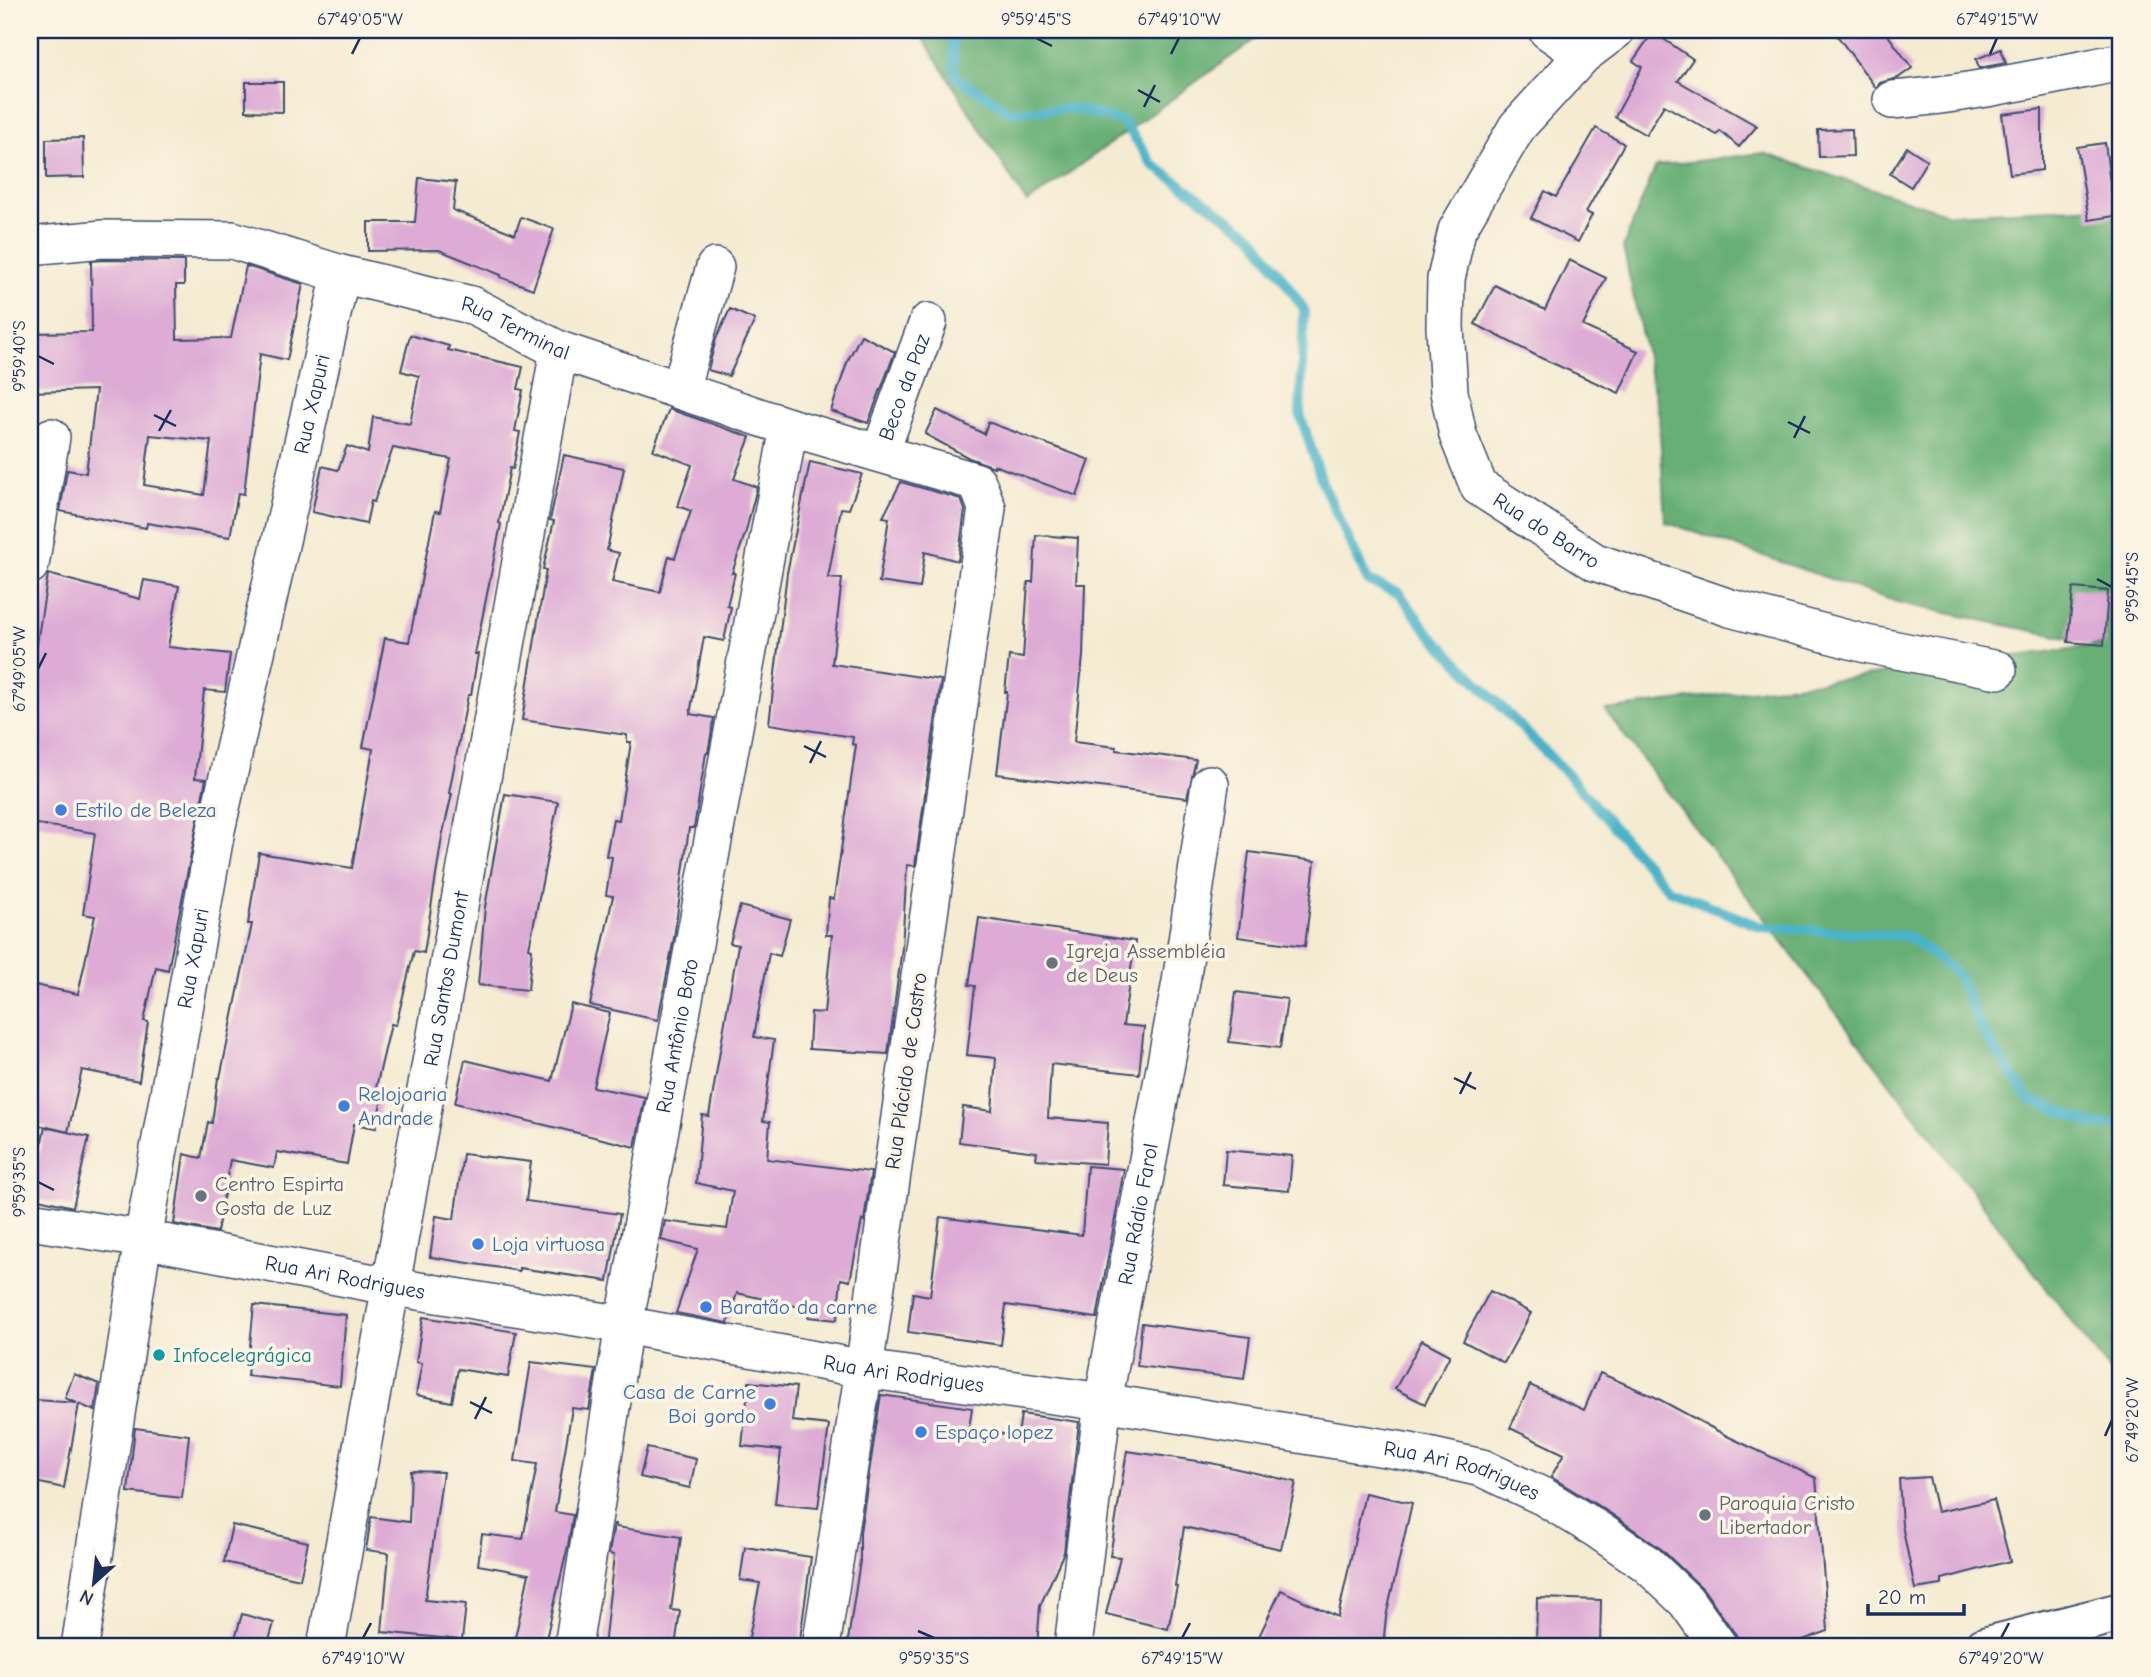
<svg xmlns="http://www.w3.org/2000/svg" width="2151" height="1677" font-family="'Comic Neue',sans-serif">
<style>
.forest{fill:#68af75;stroke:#426f6a;stroke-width:2}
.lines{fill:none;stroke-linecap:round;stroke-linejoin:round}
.stream{stroke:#4ab3c8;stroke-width:10}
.building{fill:#ddabd5;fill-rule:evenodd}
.minor-casing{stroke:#3c4b6f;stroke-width:40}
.tertiary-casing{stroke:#3c4b6f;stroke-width:42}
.minor{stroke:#fff;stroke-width:37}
.tertiary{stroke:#fff;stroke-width:38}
.ticks{fill:none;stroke:#1b2f5e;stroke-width:2.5}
.shop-dot{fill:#3f7fe0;stroke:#fcf5e5;stroke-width:2.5}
.worship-dot{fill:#6b7280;stroke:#fcf5e5;stroke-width:2.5}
.culture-dot{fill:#0f9aa8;stroke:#fcf5e5;stroke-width:2.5}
.labels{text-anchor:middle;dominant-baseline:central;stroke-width:7;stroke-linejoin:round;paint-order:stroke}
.street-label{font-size:21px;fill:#1b2f5e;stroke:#fcf5e5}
.shop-label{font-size:21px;fill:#366cbe;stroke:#fcf5e5;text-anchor:start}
.worship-label{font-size:21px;fill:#5b616d;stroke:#fcf5e5;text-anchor:start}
.culture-label{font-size:21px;fill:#0d838f;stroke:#fcf5e5;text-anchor:start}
.neatline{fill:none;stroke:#1b2f5e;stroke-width:2.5}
.ticks-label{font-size:18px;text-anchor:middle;fill:#1b2f5e}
</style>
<rect width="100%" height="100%" fill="#fcf5e5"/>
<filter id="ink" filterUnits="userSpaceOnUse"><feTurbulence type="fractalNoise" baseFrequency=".0143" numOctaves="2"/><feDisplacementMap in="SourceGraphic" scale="14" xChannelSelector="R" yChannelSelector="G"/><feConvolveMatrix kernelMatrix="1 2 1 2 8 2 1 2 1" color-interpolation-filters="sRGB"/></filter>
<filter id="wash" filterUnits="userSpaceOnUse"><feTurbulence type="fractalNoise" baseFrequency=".00686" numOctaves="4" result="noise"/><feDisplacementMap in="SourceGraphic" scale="28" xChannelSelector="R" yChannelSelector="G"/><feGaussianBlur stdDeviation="1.57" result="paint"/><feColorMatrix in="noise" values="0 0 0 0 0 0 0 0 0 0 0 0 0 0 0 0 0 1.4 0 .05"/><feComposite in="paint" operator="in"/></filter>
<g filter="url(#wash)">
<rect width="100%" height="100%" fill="#f4ebd2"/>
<g class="forest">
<path d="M 918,30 L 1268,30 L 1027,203 Z"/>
<path d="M 1763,153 L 1949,214 L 2121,206 L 2121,1386 L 1605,710 L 2100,645 L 1900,603 L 1665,522 L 1659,415 L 1623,247 L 1656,166 Z"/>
</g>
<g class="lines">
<path class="stream" d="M 952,30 L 955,76 L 1011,112 L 1071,108 L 1124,122 L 1152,164 L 1253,236 L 1304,309 L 1300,414 L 1322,482 L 1368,581 L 1399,593 L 1428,632 L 1568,775 L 1668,889 L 1761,927 L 1908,936 L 1957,974 L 1983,1032 L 2029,1099 L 2095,1125 L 2121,1124"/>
</g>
<g id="blocks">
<g class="building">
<path d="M 1833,30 L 1884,30 L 1912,68 L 1898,78 L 1880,83 L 1876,88 Z"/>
<path d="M 1653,32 L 1693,59 L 1678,81 L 1757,126 L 1739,147 L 1720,131 L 1717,135 L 1664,105 L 1646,135 L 1615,117 L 1642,67 L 1633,61 Z"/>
<path d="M 2001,49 L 2006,63 L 1979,68 L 1976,59 Z"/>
<path d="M 246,82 L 283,82 L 283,112 L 246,111 Z"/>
<path d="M 2042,109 L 2042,170 L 2010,174 L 2002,114 Z"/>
<path d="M 1596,128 L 1624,144 L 1586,212 L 1592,215 L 1578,242 L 1531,218 L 1545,191 L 1556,197 Z"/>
<path d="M 1852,129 L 1853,156 L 1819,157 L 1818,130 Z"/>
<path d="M 83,138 L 84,177 L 46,178 L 46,139 Z"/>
<path d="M 2105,143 L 2111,191 L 2116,190 L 2121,215 L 2089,220 L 2077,147 Z"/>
<path d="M 1907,147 L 1927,160 L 1911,187 L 1890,174 Z"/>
<path d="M 419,178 L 456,182 L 453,210 L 515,234 L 521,217 L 554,229 L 533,289 L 500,277 L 501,275 L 439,250 L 368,251 L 368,222 L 415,222 Z"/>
<path d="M 104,260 L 184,261 L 184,285 L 176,285 L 177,339 L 231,338 L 246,266 L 303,284 L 287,360 L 260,354 L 244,494 L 238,493 L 230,537 L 147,523 L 146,528 L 60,511 L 67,470 L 86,473 L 96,390 L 30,392 L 30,333 L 92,332 L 91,261 ZM 150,435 L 211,441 L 204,495 L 144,485 Z"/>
<path d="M 1569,260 L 1606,278 L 1583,326 L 1638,351 L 1619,393 L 1541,358 L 1475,324 L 1495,285 L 1545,310 Z"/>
<path d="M 730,309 L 755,320 L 729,376 L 708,370 L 716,339 Z"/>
<path d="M 410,335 L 449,346 L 448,350 L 523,367 L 518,389 L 523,390 L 515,431 L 520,432 L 513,469 L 510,468 L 499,523 L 501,524 L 475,654 L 478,654 L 471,695 L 468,695 L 449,793 L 452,794 L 442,837 L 424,953 L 414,951 L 396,1025 L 391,1024 L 374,1096 L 382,1097 L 376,1128 L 354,1124 L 347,1164 L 277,1152 L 274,1168 L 230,1160 L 217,1232 L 174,1224 L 184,1154 L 201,1158 L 208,1122 L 212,1123 L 218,1078 L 220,1078 L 252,924 L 248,924 L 259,853 L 352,868 L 373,749 L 363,747 L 385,638 L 409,642 L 435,511 L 440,512 L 451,459 L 393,448 L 374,502 L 371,501 L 366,524 L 312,512 L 322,466 L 338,470 L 347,446 L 368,453 L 373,417 L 410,424 L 419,376 L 401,371 Z"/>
<path d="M 861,335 L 895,352 L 868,423 L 831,411 L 848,360 Z"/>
<path d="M 669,409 L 750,437 L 734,479 L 757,487 L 746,531 L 732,573 L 735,573 L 727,606 L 731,607 L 724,641 L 704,637 L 690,714 L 714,718 L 708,753 L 706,753 L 694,828 L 689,828 L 674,938 L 658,1020 L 590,1005 L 613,896 L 606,895 L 612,857 L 606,856 L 613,819 L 619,820 L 631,742 L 627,742 L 627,735 L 522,720 L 546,570 L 543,569 L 554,521 L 550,520 L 564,455 L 624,468 L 607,550 L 619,553 L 612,582 L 660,592 L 669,556 L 675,558 L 691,511 L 678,506 L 692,465 L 653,450 Z"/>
<path d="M 937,410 L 984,434 L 988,422 L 1090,460 L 1077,496 L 994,465 L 994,467 L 969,458 L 925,434 Z"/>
<path d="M 810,462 L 862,474 L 849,509 L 841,508 L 828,578 L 842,579 L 832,664 L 941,680 L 915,866 L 907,865 L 902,948 L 888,1054 L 809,1049 L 811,1012 L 824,1013 L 832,935 L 826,935 L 829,898 L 834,899 L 856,745 L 852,744 L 853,737 L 769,724 L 787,573 Z"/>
<path d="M 901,482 L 961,499 L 965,510 L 958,561 L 925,552 L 920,588 L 879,582 L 889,518 L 883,517 Z"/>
<path d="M 1036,535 L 1078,538 L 1076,584 L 1085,584 L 1083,656 L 1074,742 L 1116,747 L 1116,750 L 1196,760 L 1187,798 L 997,774 L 1007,692 L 1005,692 L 1009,656 L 1023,658 L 1028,582 L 1033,582 Z"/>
<path d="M 48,574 L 140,599 L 144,580 L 179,586 L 168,647 L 230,654 L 225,692 L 204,690 L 195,778 L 206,779 L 168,970 L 156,967 L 144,1021 L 148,1022 L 139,1081 L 82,1070 L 68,1132 L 30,1123 L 30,984 L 78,994 L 95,916 L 83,914 L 95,833 L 30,823 L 30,742 L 40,698 L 30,696 L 30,687 Z"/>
<path d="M 2073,588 L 2108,591 L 2104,645 L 2068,642 Z"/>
<path d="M 505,794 L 558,802 L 529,948 L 532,949 L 528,990 L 478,985 L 485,907 Z"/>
<path d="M 1249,852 L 1315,861 L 1305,946 L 1238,937 Z"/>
<path d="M 740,906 L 790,919 L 780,956 L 769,953 L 754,1037 L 774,1040 L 763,1121 L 770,1122 L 767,1159 L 871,1172 L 864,1221 L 862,1220 L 850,1281 L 841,1279 L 837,1320 L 808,1317 L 809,1309 L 737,1293 L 728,1323 L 676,1313 L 698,1249 L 661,1240 L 665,1221 L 727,1229 L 733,1191 L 696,1183 L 702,1115 L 709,1116 L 738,945 L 730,943 Z"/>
<path d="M 979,918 L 1135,941 L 1123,1025 L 1144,1027 L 1139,1074 L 1051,1064 L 1048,1118 L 1108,1123 L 1105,1164 L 1036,1159 L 1037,1152 L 959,1142 L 963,1107 L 992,1111 L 996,1058 L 967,1055 L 975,986 L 969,985 Z"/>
<path d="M 1236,992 L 1287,999 L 1280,1048 L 1229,1042 Z"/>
<path d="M 571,1004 L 610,1013 L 593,1087 L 645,1097 L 635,1147 L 455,1103 L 465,1060 L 552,1081 Z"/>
<path d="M 45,1127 L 89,1137 L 73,1207 L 30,1197 Z"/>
<path d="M 1226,1150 L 1292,1156 L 1289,1191 L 1223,1185 Z"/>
<path d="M 463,1154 L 531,1162 L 526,1201 L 620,1214 L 608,1281 L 519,1268 L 519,1271 L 430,1257 L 436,1216 L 454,1219 Z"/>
<path d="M 1087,1166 L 1124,1169 L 1097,1318 L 1006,1305 L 1001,1345 L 908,1332 L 913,1293 L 930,1296 L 940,1217 L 1082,1235 Z"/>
<path d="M 1490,1291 L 1531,1313 L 1504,1363 L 1463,1341 Z"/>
<path d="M 254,1305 L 346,1315 L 340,1386 L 247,1376 Z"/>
<path d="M 423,1317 L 516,1332 L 508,1377 L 458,1369 L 452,1402 L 416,1395 L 422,1363 L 416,1362 Z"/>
<path d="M 1142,1323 L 1250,1337 L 1244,1379 L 1137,1366 Z"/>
<path d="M 1422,1340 L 1450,1355 L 1425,1404 L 1395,1389 Z"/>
<path d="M 531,1362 L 596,1370 L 589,1410 L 572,1408 L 555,1512 L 573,1515 L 568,1546 L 544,1647 L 513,1647 L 529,1574 L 478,1565 L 482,1534 L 523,1539 L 537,1464 L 515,1461 Z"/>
<path d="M 1600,1373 L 1655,1397 L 1727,1436 L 1816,1478 L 1828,1631 L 1783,1647 L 1740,1647 L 1736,1635 L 1703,1589 L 1661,1549 L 1610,1513 L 1551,1477 L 1564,1454 L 1510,1428 L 1530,1385 L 1584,1410 Z"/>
<path d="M 74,1374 L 99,1384 L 95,1411 L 79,1404 L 64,1488 L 30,1481 L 30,1445 L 33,1446 L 37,1400 L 77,1403 L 65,1398 Z"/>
<path d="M 749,1382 L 796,1387 L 792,1421 L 829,1425 L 818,1508 L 775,1504 L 781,1450 L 742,1446 Z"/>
<path d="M 881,1395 L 972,1408 L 969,1429 L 1018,1436 L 1021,1414 L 1079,1422 L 1064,1552 L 1040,1606 L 1037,1647 L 847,1647 L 860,1561 L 860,1532 Z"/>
<path d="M 135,1428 L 189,1435 L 182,1498 L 128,1492 Z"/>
<path d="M 647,1448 L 696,1459 L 690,1488 L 640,1477 Z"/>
<path d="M 1127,1451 L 1211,1463 L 1296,1482 L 1281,1549 L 1184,1527 L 1175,1586 L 1177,1587 L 1168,1629 L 1106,1614 L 1120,1557 L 1110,1556 Z"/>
<path d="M 411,1471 L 443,1472 L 425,1600 L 466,1604 L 462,1640 L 382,1632 L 389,1553 L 366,1550 L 371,1517 L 409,1522 Z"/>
<path d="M 1929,1477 L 1937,1512 L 1994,1500 L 2010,1561 L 1942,1579 L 1942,1585 L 1915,1589 L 1902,1525 L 1899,1479 Z"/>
<path d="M 1365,1493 L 1412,1503 L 1386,1617 L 1383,1647 L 1254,1647 L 1281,1590 L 1338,1617 Z"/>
<path d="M 614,1524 L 616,1524 L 616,1527 L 681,1537 L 671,1610 L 680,1611 L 675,1647 L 604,1647 L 614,1555 L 609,1554 Z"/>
<path d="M 232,1525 L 308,1542 L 300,1579 L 224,1562 Z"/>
<path d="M 745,1547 L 811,1557 L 799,1647 L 747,1647 L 760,1583 L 740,1580 Z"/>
<path d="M 1537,1598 L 1601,1600 L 1600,1647 L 1536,1647 Z"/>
<path d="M 242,1614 L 274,1623 L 267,1647 L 252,1647 L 234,1642 Z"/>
</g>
</g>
</g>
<g filter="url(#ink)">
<use href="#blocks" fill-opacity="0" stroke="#3c4b6f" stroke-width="2"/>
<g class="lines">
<g class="minor-casing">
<g id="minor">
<path d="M 1547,30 L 1583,55"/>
<path id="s1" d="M 1616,30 L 1583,55 L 1517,127 L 1457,230 L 1446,279 L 1445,327 L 1449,392 L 1458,435 L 1479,487 L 1595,562 L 1730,608 L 1866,644 L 1998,670"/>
<path d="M 1892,100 C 1969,94 2045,77 2121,62"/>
<path id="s2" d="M 30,246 L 103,239 L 232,240 L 341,274 L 471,305 L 559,350 L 789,427 L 977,482 L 987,508 L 864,1369 L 821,1647"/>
<path d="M 680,390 L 715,267"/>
<path id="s3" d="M 880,453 L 928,322"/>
<path d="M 30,565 L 51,437"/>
<path id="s4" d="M 30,1221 L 143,1239 L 389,1286 L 624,1325 L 864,1369 L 1103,1402 L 1410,1452 L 1482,1468 L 1544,1497 L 1598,1530 L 1647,1564 L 1686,1601 L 1719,1647"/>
<path id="s5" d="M 80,1647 L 143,1239 L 216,830 L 341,274"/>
<path id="s6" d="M 326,1647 L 559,350"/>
<path id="s7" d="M 573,1647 L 624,1325 L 789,427"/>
<path id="s8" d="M 1073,1647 L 1103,1402 L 1181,982 L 1210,784"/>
</g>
</g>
<g class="tertiary-casing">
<path id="tertiary" d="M 1984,1647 L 2121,1612"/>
</g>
<use href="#minor" class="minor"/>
<use href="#tertiary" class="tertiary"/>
</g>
</g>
<path class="ticks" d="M 1036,38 L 1052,46M 352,54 L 360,38M 1171,54 L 1179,38M 1990,54 L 1997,38M 1138,90 L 1160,102M 1144,107 L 1155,85M 38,356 L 54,364M 154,415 L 176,426M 1788,422 L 1810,433M 159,431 L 171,410M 1794,438 L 1805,416M 2097,579 L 2112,587M 38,669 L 46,653M 804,746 L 826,757M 810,763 L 821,741M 1454,1078 L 1476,1089M 1460,1094 L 1471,1072M 38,1182 L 54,1190M 470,1402 L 492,1413M 475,1419 L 486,1397M 2105,1436 L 2112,1420M 918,1631 L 934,1638M 363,1638 L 371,1623M 1182,1638 L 1190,1623M 2001,1638 L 2009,1623"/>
<g class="shop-dot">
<circle cx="61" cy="810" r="7"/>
<circle cx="344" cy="1106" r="7"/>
<circle cx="478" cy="1244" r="7"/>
<circle cx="706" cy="1307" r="7"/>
<circle cx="770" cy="1404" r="7"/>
<circle cx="921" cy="1432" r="7"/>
</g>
<g class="worship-dot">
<circle cx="1052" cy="963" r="7"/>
<circle cx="201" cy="1196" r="7"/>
<circle cx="1705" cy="1515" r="7"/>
</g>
<circle class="culture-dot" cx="159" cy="1355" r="7"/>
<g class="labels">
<g class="street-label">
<text stroke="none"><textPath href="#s2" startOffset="500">Rua Terminal</textPath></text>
<text stroke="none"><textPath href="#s3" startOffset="70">Beco da Paz</textPath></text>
<text stroke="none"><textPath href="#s5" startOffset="1265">Rua Xapuri</textPath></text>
<text stroke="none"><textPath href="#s1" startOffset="602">Rua do Barro</textPath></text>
<text stroke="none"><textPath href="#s5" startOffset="698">Rua Xapuri</textPath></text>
<text stroke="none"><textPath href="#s6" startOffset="679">Rua Santos Dumont</textPath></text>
<text stroke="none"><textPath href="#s7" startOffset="620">Rua Antônio Boto</textPath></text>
<text transform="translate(906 1071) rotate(-82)">Rua Plácido de Castro</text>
<text stroke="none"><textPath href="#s8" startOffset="438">Rua Rádio Farol</textPath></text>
<text stroke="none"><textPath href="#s4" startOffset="320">Rua Ari Rodrigues</textPath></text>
<text stroke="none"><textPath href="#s4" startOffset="887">Rua Ari Rodrigues</textPath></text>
<text stroke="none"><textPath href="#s4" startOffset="1454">Rua Ari Rodrigues</textPath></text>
</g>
<g class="shop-label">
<text x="75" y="810">Estilo de Beleza</text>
<text x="358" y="1094">Relojoaria<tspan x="358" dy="24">Andrade</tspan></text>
<text x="492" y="1244">Loja virtuosa</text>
<text x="720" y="1307">Baratão da carne</text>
<text x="756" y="1392" text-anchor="end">Casa de Carne<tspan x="756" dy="24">Boi gordo</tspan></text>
<text x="935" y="1432">Espaço lopez</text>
</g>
<g class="worship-label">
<text x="1066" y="951">Igreja Assembléia<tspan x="1066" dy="24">de Deus</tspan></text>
<text x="215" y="1184">Centro Espirta<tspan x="215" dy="24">Gosta de Luz</tspan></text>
<text x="1719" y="1503">Paroquia Cristo<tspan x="1719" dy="24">Libertador</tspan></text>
</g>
<g class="culture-label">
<text x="173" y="1355">Infocelegrágica</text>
</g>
</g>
<rect width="2151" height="1677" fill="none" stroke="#fcf5e5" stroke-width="77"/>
<g transform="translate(94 1583) rotate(207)" stroke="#fcf5e5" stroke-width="5" paint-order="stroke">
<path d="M0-5L12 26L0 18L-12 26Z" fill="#1b2f5e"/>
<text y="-10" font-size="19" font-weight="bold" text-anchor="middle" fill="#1b2f5e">N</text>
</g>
<path d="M1868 1604v10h96v-10" fill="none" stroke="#1b2f5e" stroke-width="3.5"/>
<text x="1878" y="1604" font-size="21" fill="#1b2f5e" stroke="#fcf5e5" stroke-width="5" paint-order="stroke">20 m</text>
<rect x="38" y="38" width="2074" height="1600" class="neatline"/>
<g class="ticks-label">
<text x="360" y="25">67°49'05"W</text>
<text x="1036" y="25">9°59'45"S</text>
<text x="1179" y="25">67°49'10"W</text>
<text x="1997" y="25">67°49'15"W</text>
<text transform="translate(19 356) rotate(-90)" y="6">9°59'40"S</text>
<text transform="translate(2132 587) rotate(-90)" y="6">9°59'45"S</text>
<text transform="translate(19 669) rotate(-90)" y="6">67°49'05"W</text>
<text transform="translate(19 1182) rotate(-90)" y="6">9°59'35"S</text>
<text transform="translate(2132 1420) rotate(-90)" y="6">67°49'20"W</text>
<text x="363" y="1664">67°49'10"W</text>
<text x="934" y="1664">9°59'35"S</text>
<text x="1182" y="1664">67°49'15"W</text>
<text x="2001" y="1664">67°49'20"W</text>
</g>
</svg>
